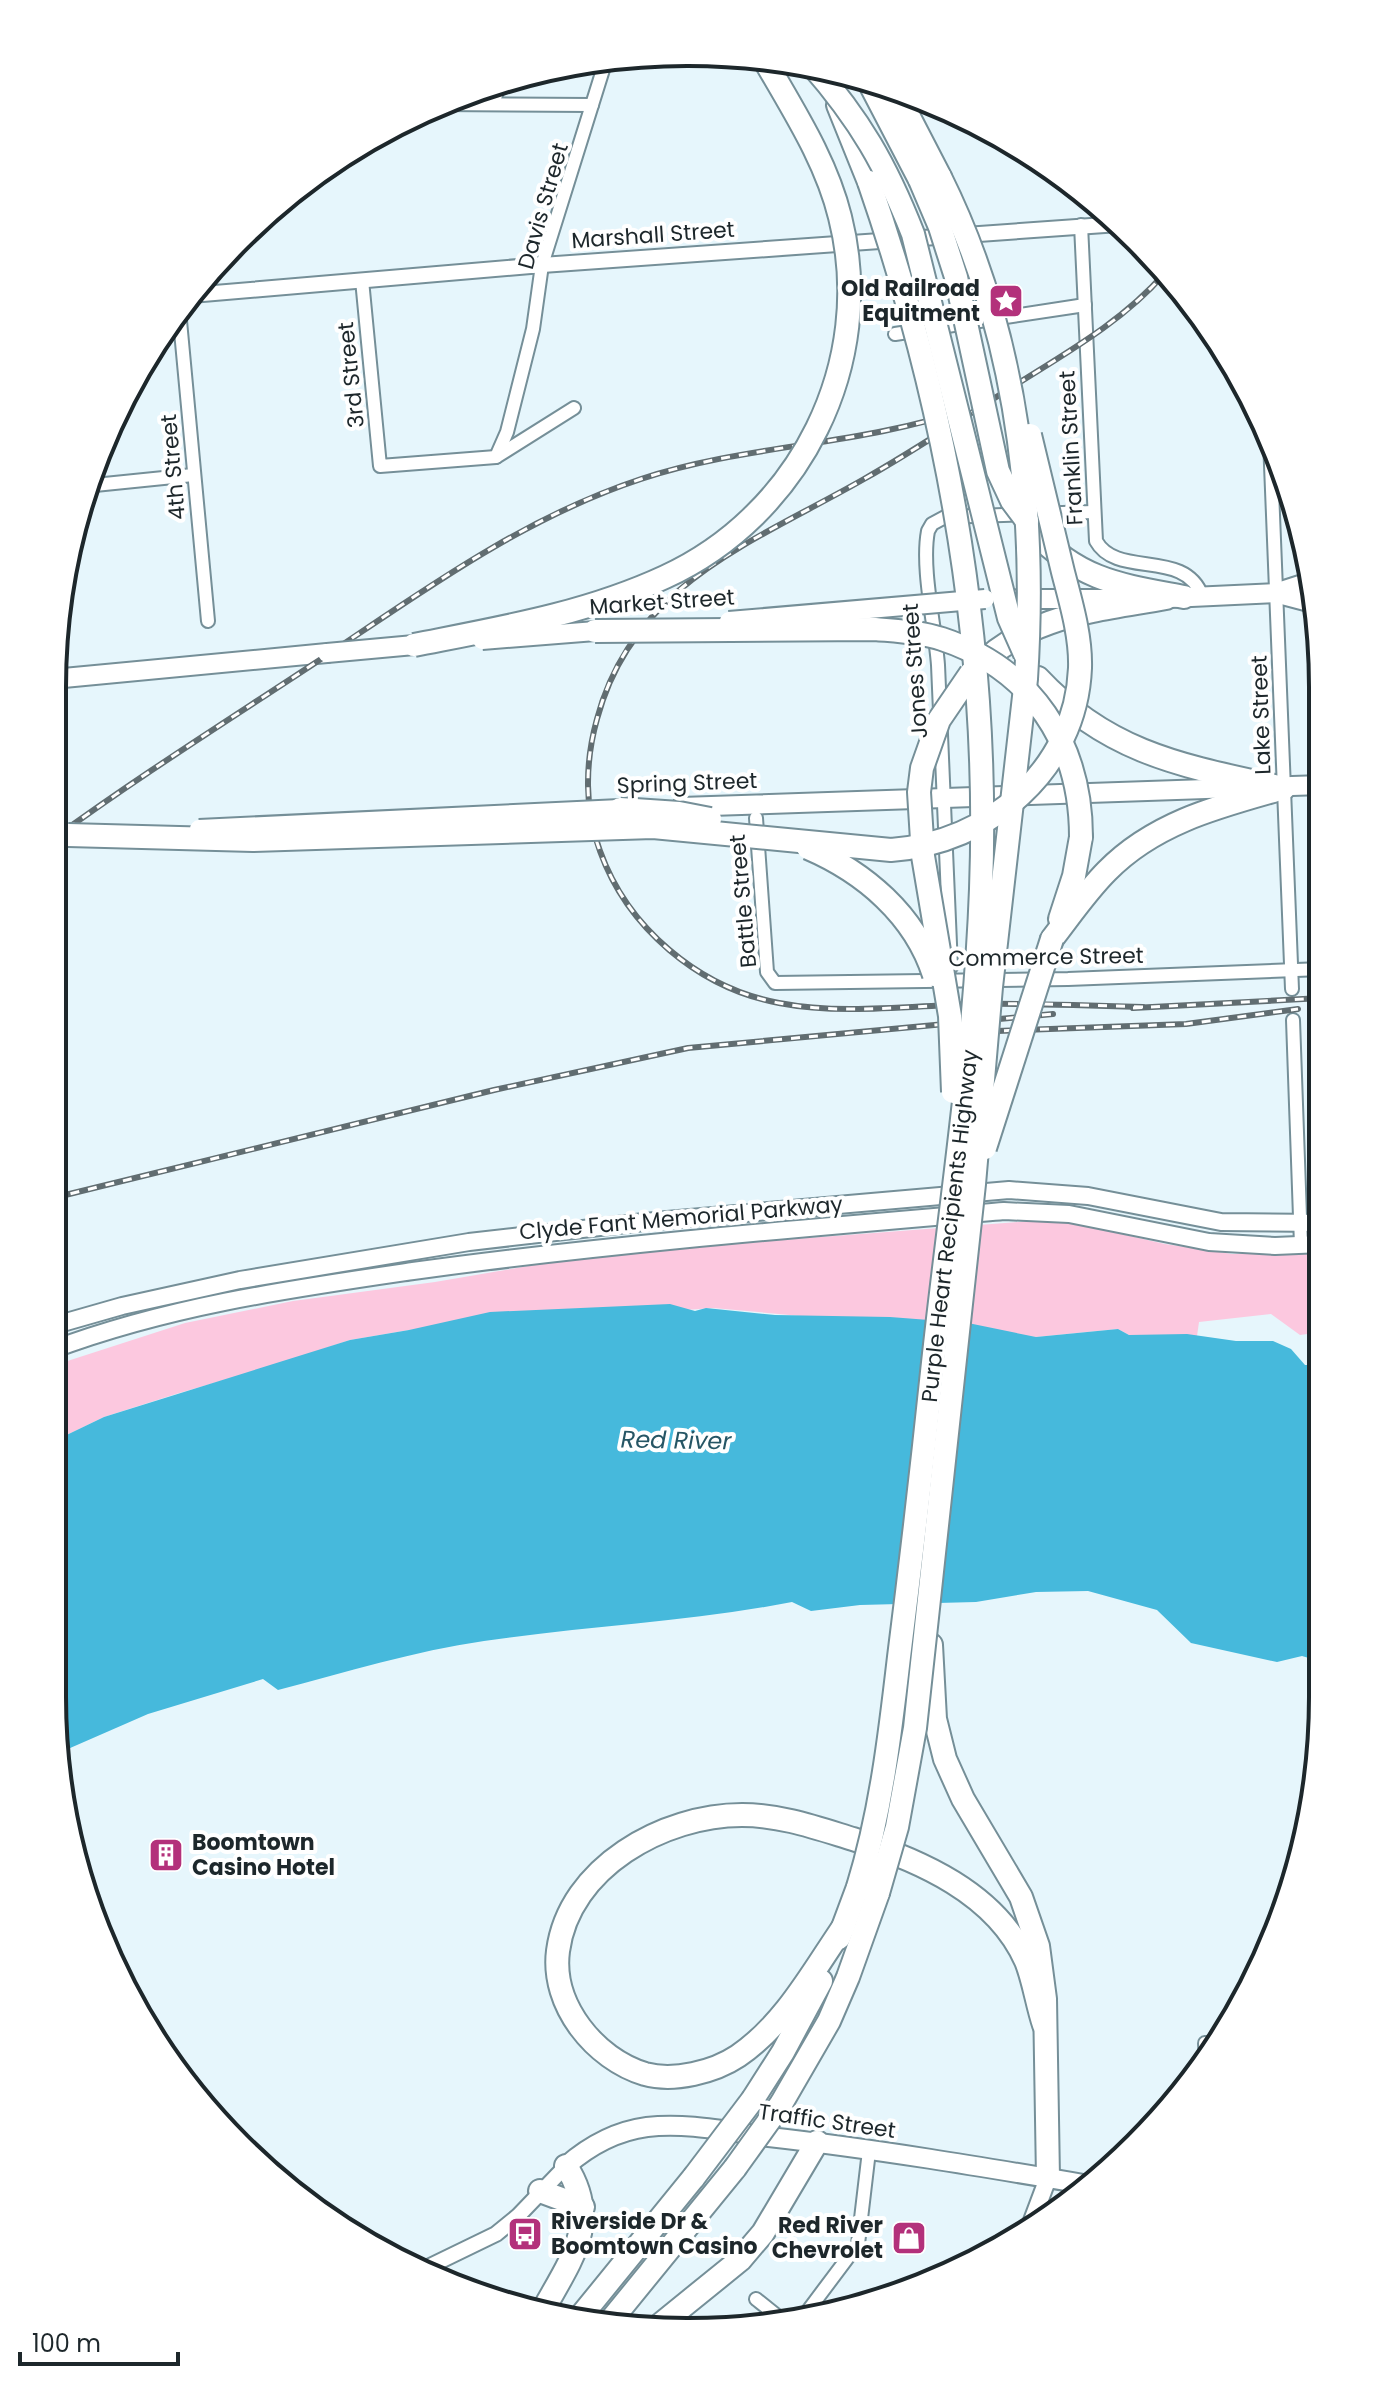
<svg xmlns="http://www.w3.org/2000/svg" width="1375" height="2384" font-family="Poppins,sans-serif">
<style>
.green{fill:#fcc8df}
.water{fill:#46b9dc}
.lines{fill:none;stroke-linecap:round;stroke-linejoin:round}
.minor-casing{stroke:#758f98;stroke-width:16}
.tertiary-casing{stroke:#758f98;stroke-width:18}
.secondary-casing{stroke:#758f98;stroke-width:20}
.primary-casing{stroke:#758f98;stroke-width:22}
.motorway-casing{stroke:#758f98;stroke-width:26}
.minor{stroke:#fff;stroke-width:12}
.tertiary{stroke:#fff;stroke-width:14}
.secondary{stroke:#fff;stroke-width:16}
.primary{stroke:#fff;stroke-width:18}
.motorway{stroke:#fff;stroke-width:22}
.rail-casing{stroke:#616d71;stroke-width:6}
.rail{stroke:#fff;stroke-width:3;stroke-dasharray:9;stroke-linecap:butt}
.primary-bridge-casing{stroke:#758f98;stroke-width:22;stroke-linecap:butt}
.motorway-bridge-casing{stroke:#758f98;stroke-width:26;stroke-linecap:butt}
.primary-bridge{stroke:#fff;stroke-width:18}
.motorway-bridge{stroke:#fff;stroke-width:22}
.labels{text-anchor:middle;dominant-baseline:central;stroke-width:8;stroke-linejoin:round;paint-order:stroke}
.street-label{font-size:22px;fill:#1d272b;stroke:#fff}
.poi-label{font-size:22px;font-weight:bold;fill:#1d272b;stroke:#fff;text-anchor:end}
.water-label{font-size:24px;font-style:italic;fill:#265665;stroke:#fff}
.rim{fill:none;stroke:#1d272b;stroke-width:4}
</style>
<rect width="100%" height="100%" fill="#e6f6fc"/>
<path class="green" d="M 1032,1221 L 1073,1223 L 1165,1244 L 1232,1254 L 1322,1253 L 1322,1332 L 1300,1335 L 1271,1314 L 1199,1322 L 1197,1336 L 1129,1335 L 1118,1329 L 1036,1337 L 713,1308 L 409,1330 L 350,1340 L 272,1366 L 176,1394 L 104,1417 L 52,1442 L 52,1366 L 185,1323 L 293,1301 L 435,1282 L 540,1264 L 665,1249 Z"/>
<path class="water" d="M 670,1304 L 695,1311 L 706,1308 L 775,1315 L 890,1317 L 968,1323 L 1036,1337 L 1118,1329 L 1129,1335 L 1187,1334 L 1236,1341 L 1273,1341 L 1291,1349 L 1305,1365 L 1322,1365 L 1322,1662 L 1302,1656 L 1277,1662 L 1191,1643 L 1157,1610 L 1088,1591 L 1036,1592 L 976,1602 L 860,1605 L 811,1611 L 792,1602 C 690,1622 587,1626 484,1641 C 415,1651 346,1672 278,1690 L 263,1679 L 148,1714 L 61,1752 L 52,1696 L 52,1442 L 104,1417 L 350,1340 L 409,1330 L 490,1312 Z"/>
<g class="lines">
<g class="minor-casing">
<g id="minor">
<path d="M 438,104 L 592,105"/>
<path d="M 493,104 L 500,83"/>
<path d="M 1081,225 L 1096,541 C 1117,579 1185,548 1202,596"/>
<path d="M 362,280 L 380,466 L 496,457 L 574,408"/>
<path d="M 179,310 L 208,621"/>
<path d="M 895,334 L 1085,305"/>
<path d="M 1270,440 L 1292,989"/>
<path d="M 496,457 L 507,432 L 533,329 L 542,265 L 606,60"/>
<path d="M 85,486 L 193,475"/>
<path d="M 756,818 L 767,972 L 775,983 L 1068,979 L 1322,969"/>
<path d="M 951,967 L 938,665 C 935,625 921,568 928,531 L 932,524 L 945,517 L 1093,512"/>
<path d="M 1293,1020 L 1301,1245"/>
<path d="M 1206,2060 L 1205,2043 L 1219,2044"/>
<path d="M 756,2299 L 781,2319"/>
<path d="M 807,2312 L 858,2244 L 869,2151"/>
</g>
</g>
<g class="tertiary-casing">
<g id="tertiary">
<path d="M 191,295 L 542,265 L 1119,224"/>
<path d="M 428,2267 L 496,2234 L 518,2216 L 566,2166"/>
</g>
</g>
<g class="secondary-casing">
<g id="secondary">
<path d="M 52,1326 L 122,1306 L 240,1280 L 469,1242 L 644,1222 L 1009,1190 L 1088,1196 L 1221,1222 L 1322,1223"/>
<path d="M 52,1350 C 169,1306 290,1289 413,1271 C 610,1244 807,1228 1004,1211 L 1069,1214 L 1209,1242 L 1275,1246 L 1322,1244"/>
<path d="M 1030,2226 L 1048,2178"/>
</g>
</g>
<g class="primary-casing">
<g id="primary">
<path d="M 1275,593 L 1313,603"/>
<path d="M 1170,598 L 1275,593 L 1309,582"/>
<path d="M 1018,599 L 1116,599"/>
<path d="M 53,679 L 327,653"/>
<path d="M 681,807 L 1322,785"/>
<path d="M 566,2166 C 589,2146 617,2131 647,2127 C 687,2122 730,2132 769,2137 C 876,2149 983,2167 1089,2185"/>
</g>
</g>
<g class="motorway-casing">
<g id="motorway">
<path d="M 869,82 L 920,180"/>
<path d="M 895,90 L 940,177"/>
<path d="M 838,105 L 869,182"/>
<path d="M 1034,532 C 1081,581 1121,585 1184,597"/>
<path d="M 974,671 C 1026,615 1095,611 1166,598"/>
<path d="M 1038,678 C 1108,753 1183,766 1279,787"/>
<path d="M 1060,919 L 1074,876 L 1081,837"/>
<path d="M 1052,939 C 1070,916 1086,892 1107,871 C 1155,822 1220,806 1284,788"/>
<path d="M 931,1645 L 935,1719 L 945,1759 L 963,1799 L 1021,1897 L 1038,1946 L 1045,1999 L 1048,2178"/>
<path d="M 844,1926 C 813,1971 785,2024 738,2056 C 714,2072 674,2082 645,2074 C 595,2059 551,2005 558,1951 C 569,1867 664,1815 742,1815 C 781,1815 817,1828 853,1839 C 919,1860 996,1893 1026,1961 C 1034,1981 1037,2004 1044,2025"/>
<path d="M 839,1938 L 858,1887"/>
<path d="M 753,2099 L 783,2052 L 821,1981"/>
<path d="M 781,2104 L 829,2021 L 848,1977 L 878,1893"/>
<path d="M 540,2191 L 583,2207"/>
<path d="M 542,2312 C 570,2261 602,2222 566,2166"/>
<path d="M 581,2316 L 694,2177"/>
<path d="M 612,2319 L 735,2168"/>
<path d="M 661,2324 L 740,2260 L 763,2233 L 817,2142"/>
</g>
</g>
<use href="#minor" class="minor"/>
<use href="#tertiary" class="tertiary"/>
<use href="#secondary" class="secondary"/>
<use href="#primary" class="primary"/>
<use href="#motorway" class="motorway"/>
<g class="rail-casing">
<g id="rail">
<path d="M 53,839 C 138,777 227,721 315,663 C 419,594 520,519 641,479 C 746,444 861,446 966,409"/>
<path d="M 1143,1007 C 1086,1005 1029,1003 972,1004 C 908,1006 841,1015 779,1003 C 698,988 627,927 600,851 C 584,809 585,762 597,719 C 633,583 754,542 864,479 C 914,451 961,419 1009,389 C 1064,354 1121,323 1164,274"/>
<path d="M 1133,1008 L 1322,998"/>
<path d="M 968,1032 L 1186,1024 L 1298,1009"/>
<path d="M 53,1198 L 494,1090 L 688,1048 L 1053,1014"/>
</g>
</g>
<use href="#rail" class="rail"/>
<g class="primary-bridge-casing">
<g id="primary-bridge">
<path d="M 729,621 L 985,599"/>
<path d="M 482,640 L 608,630"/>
<path d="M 327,653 L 425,644"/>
<path d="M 199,829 L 620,809"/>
</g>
</g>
<g class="motorway-bridge-casing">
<g id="motorway-bridge">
<path d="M 811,64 C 860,120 886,165 913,234 L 1009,618 L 1025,654"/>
<path d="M 920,180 L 940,227 L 956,277 L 998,471 L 1012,501 L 1027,521"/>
<path d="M 595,631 L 875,629 C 897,631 921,632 942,639 C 1032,669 1081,743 1081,837"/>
<path d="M 414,645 C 500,628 585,614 665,577 C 800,515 877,363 840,217 C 826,160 793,110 764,59"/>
<path d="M 620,809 L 679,813 L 710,819"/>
<path d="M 68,835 L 253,840 L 653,827 L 891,850 C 989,843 1076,770 1080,668 C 1081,636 1071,603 1063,572 C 1052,526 1041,481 1030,435"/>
<path d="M 808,848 C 864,872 915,915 934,975"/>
<path d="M 953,1092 L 950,1016 L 923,856 L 919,792 L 922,768 L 939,720 L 971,673"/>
<path d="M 985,1148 L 1052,939"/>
<path id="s1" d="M 858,1887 C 881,1812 890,1735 899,1657 C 911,1562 922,1467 932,1372 C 949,1212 975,1051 981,889 C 990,648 948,410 869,182"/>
<path d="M 878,1893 L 897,1827 L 915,1728 L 974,1184 L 991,987 L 1026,679 C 1037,508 1017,332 940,177"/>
<path d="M 735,2168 L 781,2104"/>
<path d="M 694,2177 L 753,2099"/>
</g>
</g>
<use href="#primary-bridge" class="primary-bridge"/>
<use href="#motorway-bridge" class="motorway-bridge"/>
</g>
<defs>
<g id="sight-square" transform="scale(1.8)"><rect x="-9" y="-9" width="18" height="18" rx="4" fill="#b3317b" stroke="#fff"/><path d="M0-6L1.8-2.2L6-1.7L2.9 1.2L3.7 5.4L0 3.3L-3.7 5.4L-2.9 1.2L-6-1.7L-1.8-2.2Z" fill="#fff"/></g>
<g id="building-square" transform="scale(1.8)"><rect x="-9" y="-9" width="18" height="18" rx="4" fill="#b3317b" stroke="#fff"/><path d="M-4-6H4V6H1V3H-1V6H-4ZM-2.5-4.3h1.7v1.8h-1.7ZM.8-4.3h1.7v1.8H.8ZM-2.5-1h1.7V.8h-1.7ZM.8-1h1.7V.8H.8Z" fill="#fff"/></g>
<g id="bus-square" transform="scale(1.8)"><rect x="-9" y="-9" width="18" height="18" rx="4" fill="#b3317b" stroke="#fff"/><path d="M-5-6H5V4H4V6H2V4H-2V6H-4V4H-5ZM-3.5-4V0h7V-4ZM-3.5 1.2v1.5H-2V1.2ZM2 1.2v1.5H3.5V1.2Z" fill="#fff"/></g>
<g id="shop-square" transform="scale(1.8)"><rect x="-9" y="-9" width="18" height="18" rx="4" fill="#b3317b" stroke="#fff"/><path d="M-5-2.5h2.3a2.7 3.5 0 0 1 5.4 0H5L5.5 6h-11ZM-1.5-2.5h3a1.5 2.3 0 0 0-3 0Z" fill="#fff"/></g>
</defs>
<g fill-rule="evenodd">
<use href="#sight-square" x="1006" y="301"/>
<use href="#building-square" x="166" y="1855"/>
<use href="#bus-square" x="525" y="2234"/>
<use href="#shop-square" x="909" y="2238"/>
</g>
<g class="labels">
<g class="street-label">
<text transform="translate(543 206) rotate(-74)">Davis Street</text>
<text transform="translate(653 235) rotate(-4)">Marshall Street</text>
<text transform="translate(351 375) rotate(-96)">3rd Street</text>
<text transform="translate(1071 448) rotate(-93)">Franklin Street</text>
<text transform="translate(173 467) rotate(-95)">4th Street</text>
<text transform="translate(662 602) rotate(-4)">Market Street</text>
<text transform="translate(915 671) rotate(-94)">Jones Street</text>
<text transform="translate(1261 715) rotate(-92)">Lake Street</text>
<text transform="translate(687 783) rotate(-2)">Spring Street</text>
<text transform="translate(743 901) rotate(-95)">Battle Street</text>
<text transform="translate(1046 957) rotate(-1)">Commerce Street</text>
<text transform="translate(681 1218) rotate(-5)">Clyde Fant Memorial Parkway</text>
<text stroke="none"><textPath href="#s1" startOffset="668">Purple Heart Recipients Highway</textPath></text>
<text transform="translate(827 2121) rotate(8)">Traffic Street</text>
</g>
<g class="poi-label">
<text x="980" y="288">Old Railroad<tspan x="980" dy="25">Equitment</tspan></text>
<text x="192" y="1842" text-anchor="start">Boomtown<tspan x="192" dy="25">Casino Hotel</tspan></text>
<text x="551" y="2221" text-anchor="start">Riverside Dr &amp;<tspan x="551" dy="25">Boomtown Casino</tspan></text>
<text x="883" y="2225">Red River<tspan x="883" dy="25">Chevrolet</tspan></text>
</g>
<g class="water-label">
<text transform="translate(676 1440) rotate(1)">Red River</text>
</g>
</g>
<path d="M0 0H1375V2384H0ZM687 66H688A621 621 0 0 1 1309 687V1697A621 621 0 0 1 688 2318H687A621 621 0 0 1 66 1697V687A621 621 0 0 1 687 66Z" fill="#fff" fill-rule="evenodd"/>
<path class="rim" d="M687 66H688A621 621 0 0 1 1309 687V1697A621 621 0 0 1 688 2318H687A621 621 0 0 1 66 1697V687A621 621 0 0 1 687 66Z"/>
<path d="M20 2352v12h158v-12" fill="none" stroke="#1d272b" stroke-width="4"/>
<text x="32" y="2352" font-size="24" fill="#1d272b" stroke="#ffffff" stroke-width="6" paint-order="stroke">100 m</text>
</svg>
